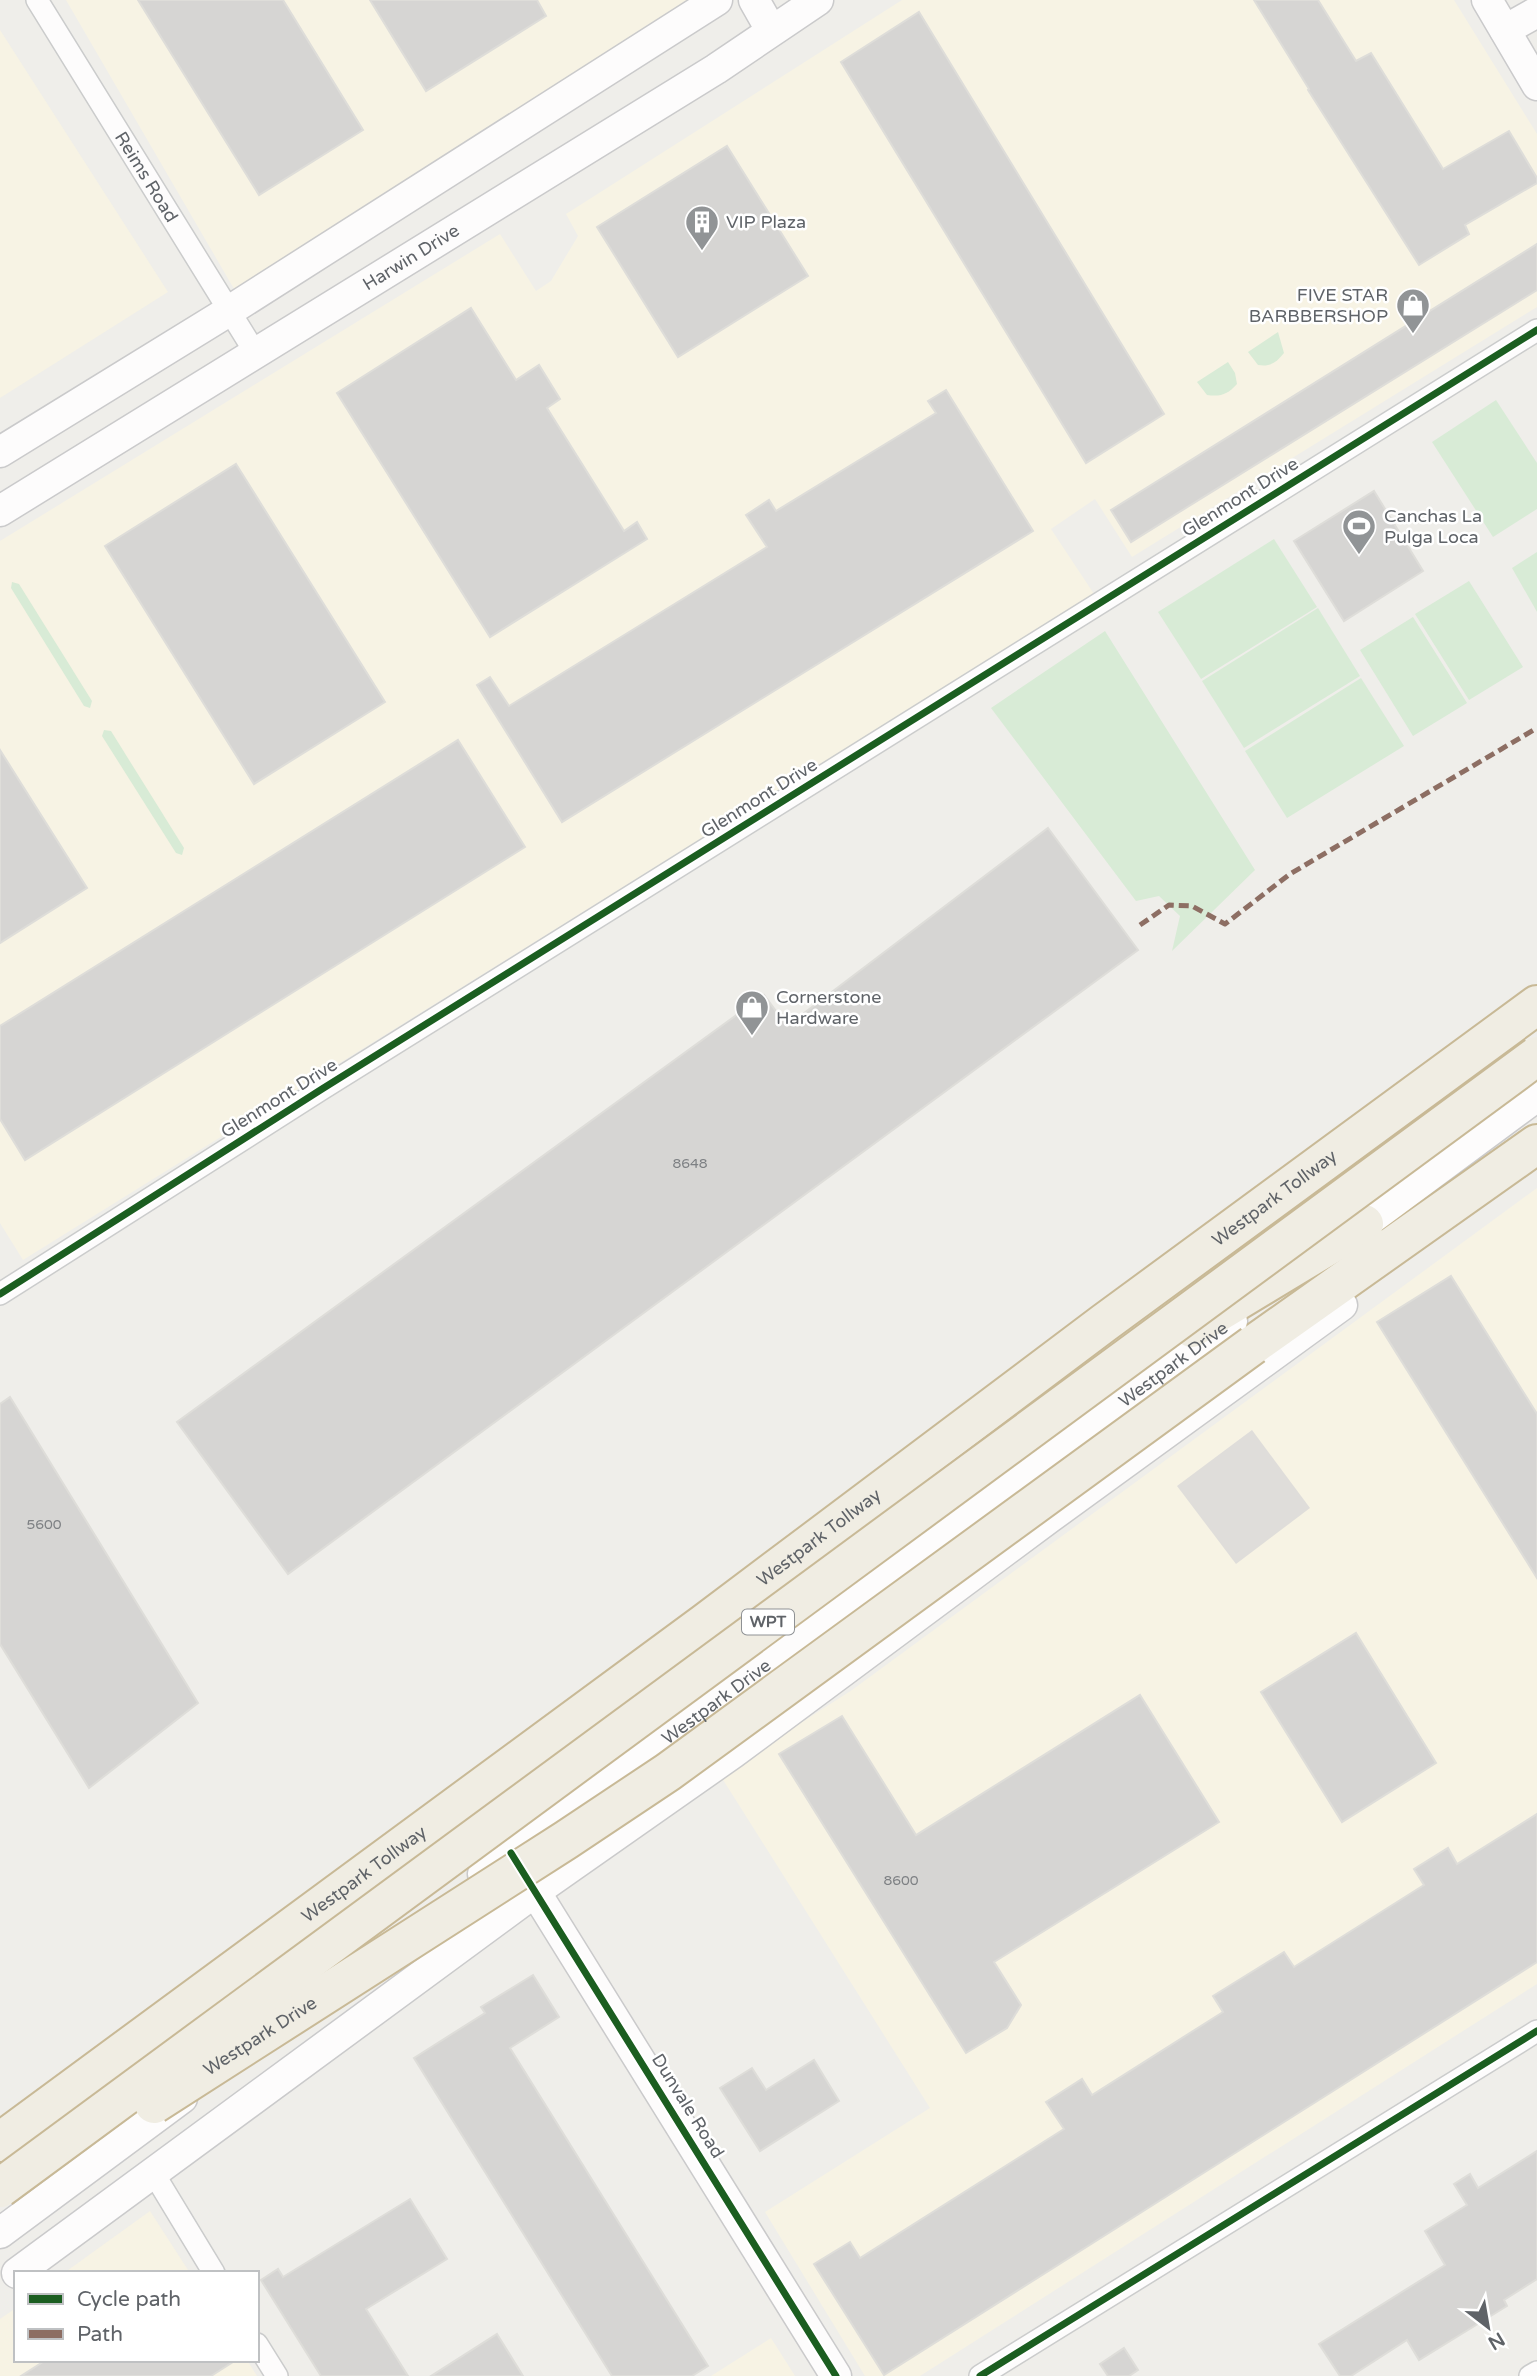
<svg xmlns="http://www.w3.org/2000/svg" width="1537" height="2376" font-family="'Varela Round',sans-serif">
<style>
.commercial{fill:#f7f3e4}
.industrial{fill:#dfddda}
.green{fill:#d8ebd6}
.building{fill:#d6d5d3;stroke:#deddd9;stroke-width:2}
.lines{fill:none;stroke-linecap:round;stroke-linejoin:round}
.street-casing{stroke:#cbcccc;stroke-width:24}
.secondary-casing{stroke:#cacacb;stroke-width:33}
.highway-casing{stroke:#c8b996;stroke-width:42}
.street{stroke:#fdfcfc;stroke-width:21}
.secondary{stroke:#fdfcfc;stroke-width:30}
.highway{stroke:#f0ede3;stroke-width:38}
.highway-bridge-casing{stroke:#c8b996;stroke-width:42;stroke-linecap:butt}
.highway-bridge{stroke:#f0ede3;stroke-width:38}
.quiet{stroke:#8d6e63;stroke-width:5;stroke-dasharray:10 5;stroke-linecap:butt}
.cycleway-casing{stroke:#fff;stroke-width:11}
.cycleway{stroke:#1b5e20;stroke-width:7}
.labels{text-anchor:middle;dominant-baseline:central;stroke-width:5;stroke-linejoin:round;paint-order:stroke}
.number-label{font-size:14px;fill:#7e8184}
.shield{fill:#fff;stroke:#8f9295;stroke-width:2}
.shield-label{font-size:16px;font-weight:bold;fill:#5f6368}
.street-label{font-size:18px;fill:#5f6368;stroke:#fff}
.poi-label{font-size:18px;fill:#5f6368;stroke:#fff;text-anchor:start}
</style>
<rect width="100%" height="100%" fill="#efeeea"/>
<g class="commercial">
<path d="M 66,0 L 690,0 L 237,294 Z"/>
<path d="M 902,0 L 1454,0 L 1537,134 L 1537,307 L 1132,557 L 1095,499 L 1051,529 L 1094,594 L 23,1260 L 0,1223 L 0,541 L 500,234 L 536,291 L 551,281 L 578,236 L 566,214 Z"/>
<path d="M 0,30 L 168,292 L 0,398 Z"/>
<path d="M 1537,1188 L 1537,1984 L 920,2376 L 865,2376 L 765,2212 L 930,2108 L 720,1775 L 852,1690 Z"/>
<path d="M 150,2211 L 190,2273 L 64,2273 Z"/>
<path d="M 16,2308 L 16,2360 L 247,2360 L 257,2376 L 0,2376 L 0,2319 Z"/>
<path d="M 771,2338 L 795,2376 L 711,2376 Z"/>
</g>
<path class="industrial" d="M 1252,1430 L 1310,1508 L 1236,1564 L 1177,1486 Z"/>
<g class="green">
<path d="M 1278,332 L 1284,353 C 1276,363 1270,367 1258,365 L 1248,352 Z"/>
<path d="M 1228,362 L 1235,373 L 1237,384 C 1228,394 1221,397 1207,395 L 1197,382 Z"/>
<path d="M 1496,400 L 1537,463 L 1537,509 L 1493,537 L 1432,442 Z"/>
<path d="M 1274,539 L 1317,607 L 1201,679 L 1158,612 Z"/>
<path d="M 1537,552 L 1537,612 L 1512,568 Z"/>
<path d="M 1469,581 L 1523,667 L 1469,700 L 1415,614 Z"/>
<path d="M 12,582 L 19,584 L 92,701 L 90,708 L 84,706 L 11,588 Z"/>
<path d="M 1318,608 L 1360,676 L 1244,748 L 1202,681 Z"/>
<path d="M 1413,617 L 1467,703 L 1413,736 L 1360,650 Z"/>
<path d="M 1105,631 L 1255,870 L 1172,951 L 1180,916 L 1159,896 L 1136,901 L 991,708 Z"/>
<path d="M 1361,678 L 1404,746 L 1287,818 L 1245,751 Z"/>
<path d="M 104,730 L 111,731 L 184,848 L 182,855 L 176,853 L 102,736 Z"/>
</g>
<g class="building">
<path d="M 138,0 L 283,0 L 363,130 L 259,195 Z"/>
<path d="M 370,0 L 537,0 L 546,16 L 426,91 Z"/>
<path d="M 1254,0 L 1318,0 L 1356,61 L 1371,53 L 1443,169 L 1509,131 L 1537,178 L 1537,183 L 1465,225 L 1469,234 L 1419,265 L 1308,90 L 1309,89 Z"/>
<path d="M 919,12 L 1164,414 L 1086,463 L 841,62 Z"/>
<path d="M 727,146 L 808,276 L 678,357 L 597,227 Z"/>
<path d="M 1537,244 L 1537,290 L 1131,542 L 1111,510 Z"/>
<path d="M 471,308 L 516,380 L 539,365 L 560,399 L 547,408 L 624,531 L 637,522 L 647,539 L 490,637 L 337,393 Z"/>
<path d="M 946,390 L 1033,531 L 562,822 L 477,685 L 490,677 L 509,706 L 767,547 L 746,515 L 769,500 L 776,511 L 936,413 L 928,401 Z"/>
<path d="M 236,464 L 385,702 L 254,784 L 105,546 Z"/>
<path d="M 1374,491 L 1423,571 L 1344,621 L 1294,541 Z"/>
<path d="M 458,740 L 525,847 L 25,1160 L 0,1119 L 0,1026 Z"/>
<path d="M 0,750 L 87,888 L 0,943 Z"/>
<path d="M 1048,828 L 1138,950 L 288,1574 L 177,1422 L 764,995 L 787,1026 Z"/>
<path d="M 1451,1276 L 1537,1414 L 1537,1578 L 1377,1322 Z"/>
<path d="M 10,1397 L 198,1703 L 89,1788 L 0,1644 L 0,1404 Z"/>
<path d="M 1356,1633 L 1436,1763 L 1342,1822 L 1261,1692 Z"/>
<path d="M 1140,1695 L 1219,1822 L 994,1962 L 1021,2005 L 1007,2028 L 966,2053 L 779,1754 L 842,1716 L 916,1835 Z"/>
<path d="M 1537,1814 L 1537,1962 L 884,2375 L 814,2264 L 850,2242 L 860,2258 L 1064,2129 L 1046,2102 L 1082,2079 L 1092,2095 L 1223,2012 L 1213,1996 L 1284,1952 L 1294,1967 L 1424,1885 L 1414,1869 L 1448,1848 L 1457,1864 Z"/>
<path d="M 533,1975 L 559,2017 L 510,2048 L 708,2366 L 692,2376 L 612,2376 L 414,2058 L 485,2013 L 481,2007 Z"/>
<path d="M 814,2060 L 839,2101 L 760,2151 L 720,2088 L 752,2068 L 766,2090 Z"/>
<path d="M 1537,2151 L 1537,2279 L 1504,2300 L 1507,2306 L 1419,2360 L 1407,2340 L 1351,2376 L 1340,2376 L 1319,2344 L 1445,2265 L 1425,2231 L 1467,2205 L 1454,2184 L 1470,2174 L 1478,2188 Z"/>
<path d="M 410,2199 L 447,2259 L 366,2309 L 408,2376 L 321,2376 L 261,2280 L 278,2269 L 283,2277 Z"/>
<path d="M 497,2334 L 523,2376 L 431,2376 Z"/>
<path d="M 1124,2348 L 1138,2370 L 1129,2376 L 1108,2376 L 1100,2364 Z"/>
<path d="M 46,2360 L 236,2360 L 211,2376 L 21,2376 Z"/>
</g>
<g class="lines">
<g class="street-casing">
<g id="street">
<path id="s1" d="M 37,0 L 256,354"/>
<path d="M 0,1294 L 322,1089 L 1537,330"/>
<path d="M 154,2174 L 214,2273"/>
<path d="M 257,2344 L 277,2376"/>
<path d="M 980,2376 L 1537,2031"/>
<path d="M 1530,2376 L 1537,2372"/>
</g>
</g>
<g class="secondary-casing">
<g id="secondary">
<path d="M 754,0 L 771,30"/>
<path d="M 1487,0 L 1537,85"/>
<path d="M 1505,30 L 1537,12"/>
<path d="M 0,452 L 229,311 L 717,0"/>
<path id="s2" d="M 0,511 L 716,69 L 818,0"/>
<path d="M 1348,1236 L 1537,1096"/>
<path id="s3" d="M 483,1874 L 1232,1321"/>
<path d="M 526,1877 L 836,2376"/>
<path d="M 0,2233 L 182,2098"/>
<path d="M 17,2273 L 535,1892 L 733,1753 L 1049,1518 L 1342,1305"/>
</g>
</g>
<g class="highway-casing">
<g id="highway">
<path d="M 1192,1328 L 1364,1224"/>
<path d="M 1253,1345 L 1537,1144"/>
<path id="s4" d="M 0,2142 L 705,1623 L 1104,1323 L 1537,1005"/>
</g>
</g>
<use href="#street" class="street"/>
<use href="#secondary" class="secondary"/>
<use href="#highway" class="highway"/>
<g class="highway-bridge-casing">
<g id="highway-bridge">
<path id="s5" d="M 154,2104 L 566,1840 L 668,1772 L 1253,1345"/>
<path d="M 0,2188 L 1537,1056"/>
</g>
</g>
<use href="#highway-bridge" class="highway-bridge"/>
<path class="quiet" d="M 1140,925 L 1169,905 L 1192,906 L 1225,924 L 1290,874 L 1537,728"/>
<g class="cycleway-casing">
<g id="cycleway">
<path d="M 0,1294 L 322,1089 L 1537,330"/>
<path d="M 511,1853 L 836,2376"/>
<path d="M 980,2376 L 1537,2031"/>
</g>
</g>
<use href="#cycleway" class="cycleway"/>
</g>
<defs>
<g id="building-pin" transform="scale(1.75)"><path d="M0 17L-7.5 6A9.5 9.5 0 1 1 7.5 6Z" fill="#919496" stroke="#fff"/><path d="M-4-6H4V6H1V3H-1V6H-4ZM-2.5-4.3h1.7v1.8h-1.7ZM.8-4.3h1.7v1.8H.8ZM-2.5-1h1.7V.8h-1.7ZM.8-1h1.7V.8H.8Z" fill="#fff"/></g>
<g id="shop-pin" transform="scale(1.75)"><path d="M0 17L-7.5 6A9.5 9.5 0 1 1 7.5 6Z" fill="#919496" stroke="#fff"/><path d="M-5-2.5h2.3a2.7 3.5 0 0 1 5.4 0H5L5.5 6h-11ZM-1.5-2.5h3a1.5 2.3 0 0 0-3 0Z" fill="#fff"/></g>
<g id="stadium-pin" transform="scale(1.75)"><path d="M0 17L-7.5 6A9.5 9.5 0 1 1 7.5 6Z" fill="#919496" stroke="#fff"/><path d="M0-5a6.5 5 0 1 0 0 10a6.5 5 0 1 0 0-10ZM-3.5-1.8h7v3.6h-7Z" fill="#fff"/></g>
</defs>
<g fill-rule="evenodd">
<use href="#building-pin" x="702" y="222"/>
<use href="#shop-pin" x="1413" y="305"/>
<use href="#stadium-pin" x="1359" y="526"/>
<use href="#shop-pin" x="752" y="1007"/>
</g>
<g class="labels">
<g class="number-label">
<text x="690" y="1163">8648</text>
<text x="44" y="1524">5600</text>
<text x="901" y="1880">8600</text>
</g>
<rect class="shield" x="742" y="1609.5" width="52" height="25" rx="5"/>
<g class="shield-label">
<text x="768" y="1622">WPT</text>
</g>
<g class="street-label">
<text stroke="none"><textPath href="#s1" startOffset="208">Reims Road</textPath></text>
<text stroke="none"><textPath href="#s2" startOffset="483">Harwin Drive</textPath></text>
<text transform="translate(1240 497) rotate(-32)">Glenmont Drive</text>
<text transform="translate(759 798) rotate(-32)">Glenmont Drive</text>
<text transform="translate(279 1098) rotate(-32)">Glenmont Drive</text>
<text stroke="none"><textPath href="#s4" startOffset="1586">Westpark Tollway</textPath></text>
<text stroke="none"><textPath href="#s3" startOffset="858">Westpark Drive</textPath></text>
<text stroke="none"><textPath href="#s4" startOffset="1018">Westpark Tollway</textPath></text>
<text stroke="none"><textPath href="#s3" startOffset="290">Westpark Drive</textPath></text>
<text stroke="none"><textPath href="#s4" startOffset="452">Westpark Tollway</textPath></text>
<text stroke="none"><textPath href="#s5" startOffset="126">Westpark Drive</textPath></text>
<text transform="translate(688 2106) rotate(58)">Dunvale Road</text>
</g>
<g class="poi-label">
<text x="726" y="222">VIP Plaza</text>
<text x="1388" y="295" text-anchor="end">FIVE STAR<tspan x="1388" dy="21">BARBBERSHOP</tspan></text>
<text x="1384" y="516">Canchas La<tspan x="1384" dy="21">Pulga Loca</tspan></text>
<text x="776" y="997">Cornerstone<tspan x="776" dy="21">Hardware</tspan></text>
</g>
</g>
<rect x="14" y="2271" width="245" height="91" fill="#ffffff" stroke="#bfc1c3" stroke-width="2"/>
<rect x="28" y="2294" width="35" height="10" fill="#1b5e20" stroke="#bfc1c3" stroke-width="2"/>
<text x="77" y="2306" font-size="21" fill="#5f6368">Cycle path</text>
<rect x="28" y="2329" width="35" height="10" fill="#8d6e63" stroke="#bfc1c3" stroke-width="2"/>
<text x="77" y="2341" font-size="21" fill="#5f6368">Path</text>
<g transform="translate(1488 2327) rotate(149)" stroke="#ffffff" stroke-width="5" paint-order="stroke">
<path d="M0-5L12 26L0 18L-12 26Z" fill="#5f6368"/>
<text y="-10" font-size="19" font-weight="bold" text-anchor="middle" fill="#5f6368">N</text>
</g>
</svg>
